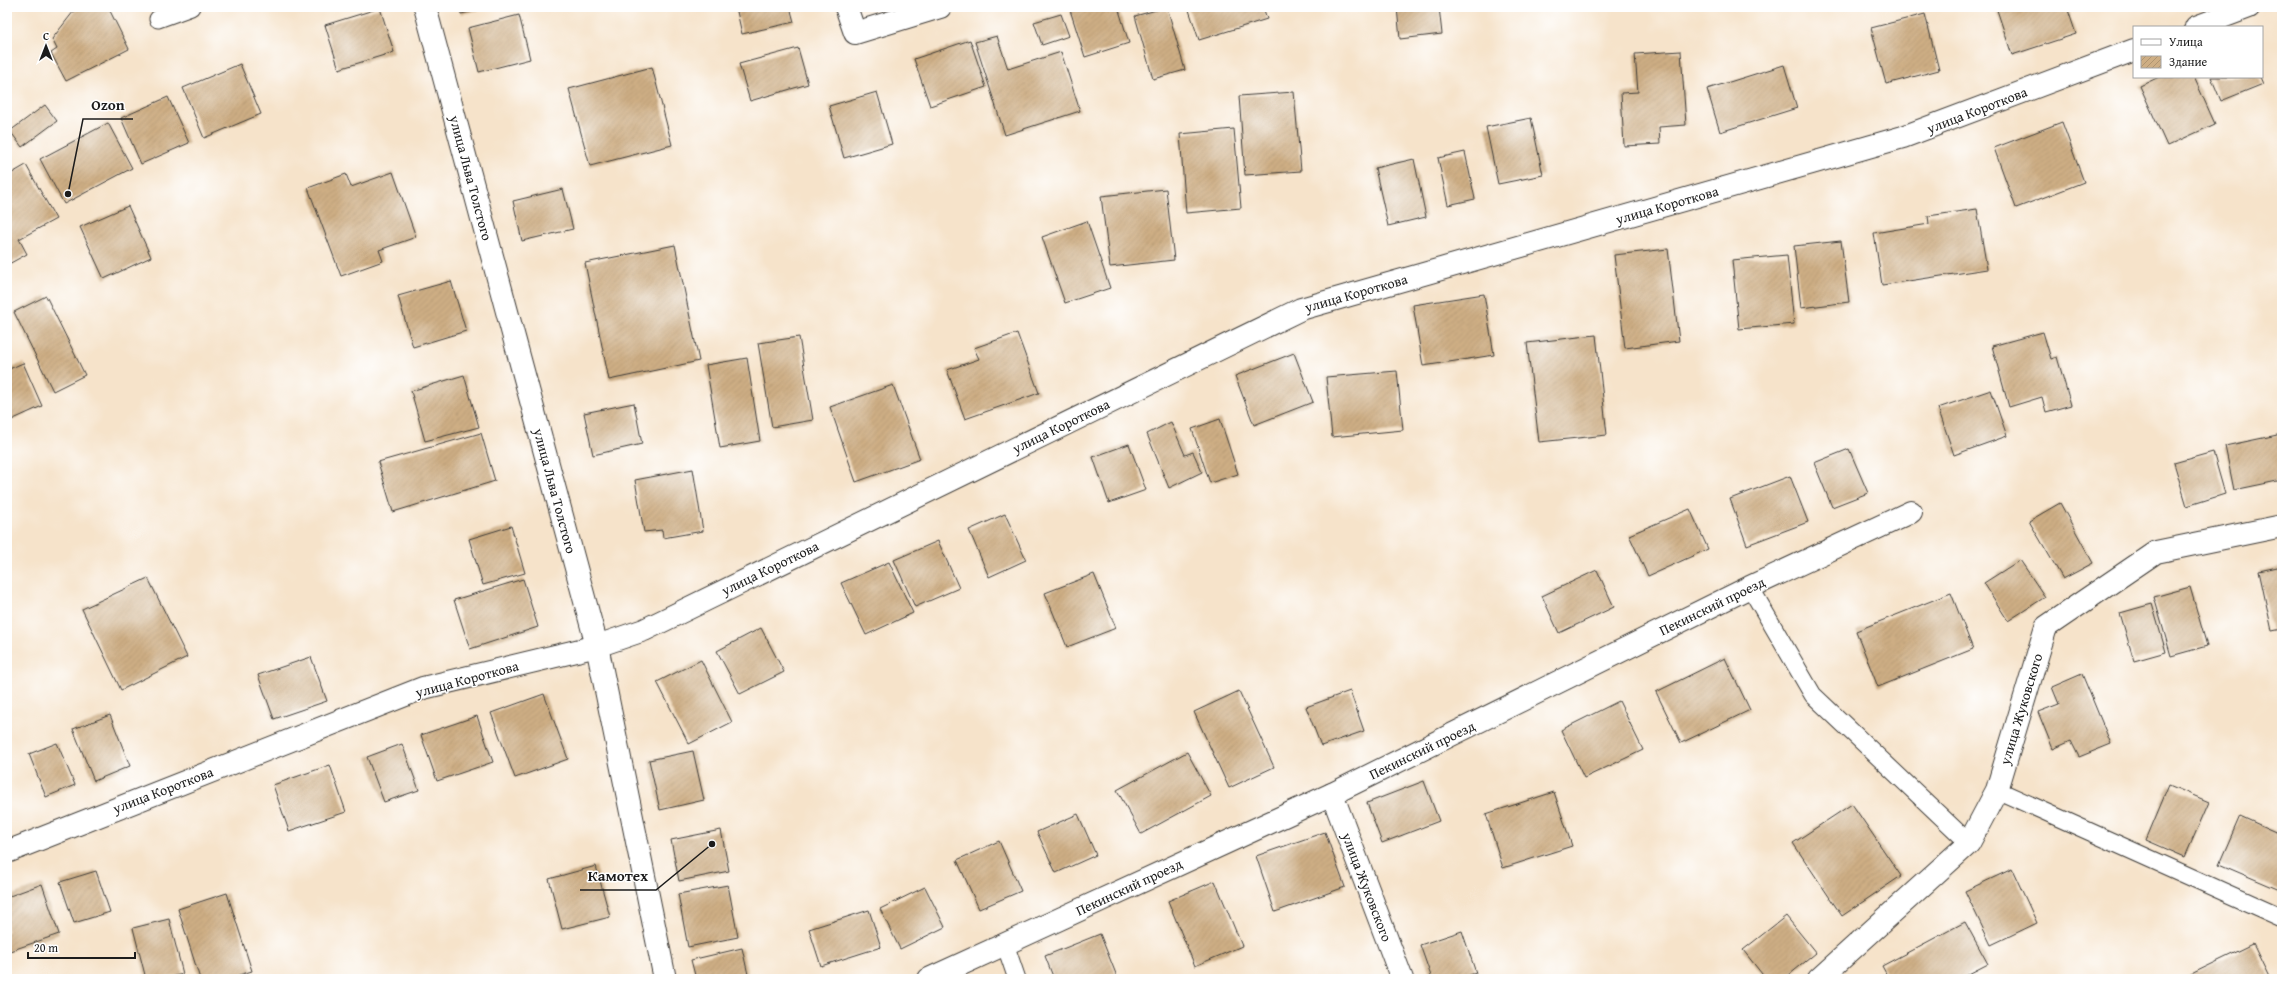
<svg xmlns="http://www.w3.org/2000/svg" width="2289" height="986" font-family="'Gentium Book Plus',serif">
<style>
.building{fill:url(#building-hatch)}
.lines{fill:none;stroke-linecap:round;stroke-linejoin:round}
.lane-casing{stroke:#3d3a36;stroke-width:19}
.street-casing{stroke:#3d3a36;stroke-width:24}
.lane{stroke:#fff;stroke-width:17}
.street{stroke:#fff;stroke-width:22}
.labels{text-anchor:middle;dominant-baseline:central;stroke-width:3;stroke-linejoin:round;paint-order:stroke}
.street-label{font-size:14px;fill:#1c1c1c;stroke:#fff}
.leader{fill:none;stroke:#1c1c1c;stroke-width:1.5}
.callout-dot{fill:#1c1c1c;stroke:#fff;stroke-width:1.5}
.callout-label{font-size:15px;text-anchor:middle;font-weight:bold;fill:#1c1c1c;stroke:#fff;stroke-width:3;stroke-linejoin:round;paint-order:stroke}
</style>
<defs>
<pattern id="building-hatch" width="6" height="6" patternUnits="userSpaceOnUse"><rect width="6" height="6" fill="#ceae84"/><path d="M-1 1l2-2M0 6l6-6M5 7l2-2" fill="none" stroke="#b09571"/></pattern>
</defs>
<rect width="100%" height="100%" fill="#fff"/>
<filter id="ink" filterUnits="userSpaceOnUse"><feTurbulence type="fractalNoise" baseFrequency=".025" numOctaves="2"/><feDisplacementMap in="SourceGraphic" scale="8" xChannelSelector="R" yChannelSelector="G"/><feConvolveMatrix kernelMatrix="1 2 1 2 8 2 1 2 1" color-interpolation-filters="sRGB"/></filter>
<filter id="wash" filterUnits="userSpaceOnUse"><feTurbulence type="fractalNoise" baseFrequency=".012" numOctaves="4" result="noise"/><feDisplacementMap in="SourceGraphic" scale="16" xChannelSelector="R" yChannelSelector="G"/><feGaussianBlur stdDeviation="0.9" result="paint"/><feColorMatrix in="noise" values="0 0 0 0 0 0 0 0 0 0 0 0 0 0 0 0 0 1.4 0 .05"/><feComposite in="paint" operator="in"/></filter>
<g filter="url(#wash)">
<rect width="100%" height="100%" fill="#f6e3ca"/>
<g id="blocks">
<g class="building">
<path d="M 77,7 L 108,7 L 129,49 L 66,81 L 51,53 L 57,49 L 52,39 Z"/>
<path d="M 460,7 L 487,7 L 488,8 L 461,14 Z"/>
<path d="M 736,7 L 790,7 L 794,22 L 742,34 Z"/>
<path d="M 1079,7 L 1118,7 L 1129,43 L 1085,57 L 1070,10 Z"/>
<path d="M 1167,7 L 1185,70 L 1153,79 L 1135,16 Z"/>
<path d="M 1188,7 L 1263,7 L 1267,19 L 1199,40 Z"/>
<path d="M 1397,7 L 1439,7 L 1442,34 L 1400,39 Z"/>
<path d="M 1996,7 L 2067,7 L 2076,34 L 2012,55 Z"/>
<path d="M 380,8 L 394,52 L 339,69 L 325,25 Z"/>
<path d="M 1061,14 L 1069,36 L 1042,45 L 1034,22 Z"/>
<path d="M 1925,14 L 1939,70 L 1886,84 L 1871,28 Z"/>
<path d="M 519,15 L 530,59 L 479,72 L 468,28 Z"/>
<path d="M 997,36 L 1008,69 L 1061,52 L 1080,111 L 1005,135 L 975,42 Z"/>
<path d="M 970,40 L 986,87 L 930,106 L 914,59 Z"/>
<path d="M 798,48 L 808,84 L 750,101 L 739,64 Z"/>
<path d="M 1681,51 L 1686,125 L 1659,127 L 1660,144 L 1624,146 L 1621,93 L 1638,92 L 1635,54 Z"/>
<path d="M 240,64 L 261,114 L 204,138 L 183,88 Z"/>
<path d="M 1784,65 L 1797,108 L 1720,132 L 1707,89 Z"/>
<path d="M 652,67 L 672,145 L 590,166 L 569,89 Z"/>
<path d="M 2159,77 L 2194,77 L 2215,124 L 2167,146 L 2140,86 Z"/>
<path d="M 2211,77 L 2260,77 L 2263,84 L 2221,101 Z"/>
<path d="M 877,92 L 892,144 L 844,158 L 829,106 Z"/>
<path d="M 1294,92 L 1301,171 L 1245,175 L 1239,96 Z"/>
<path d="M 168,97 L 189,143 L 141,164 L 121,118 Z"/>
<path d="M 45,105 L 57,121 L 22,147 L 10,131 Z"/>
<path d="M 1531,118 L 1543,175 L 1498,184 L 1486,127 Z"/>
<path d="M 2062,122 L 2084,182 L 2016,208 L 1994,148 Z"/>
<path d="M 108,123 L 132,168 L 64,204 L 40,159 Z"/>
<path d="M 1234,129 L 1241,208 L 1186,213 L 1180,134 Z"/>
<path d="M 1465,152 L 1475,199 L 1448,205 L 1438,158 Z"/>
<path d="M 1414,159 L 1426,217 L 1388,226 L 1375,168 Z"/>
<path d="M 26,165 L 56,219 L 19,239 L 27,254 L 7,265 L 7,176 Z"/>
<path d="M 393,172 L 416,237 L 379,250 L 383,261 L 341,276 L 308,188 L 346,174 L 351,187 Z"/>
<path d="M 563,189 L 573,229 L 522,241 L 513,201 Z"/>
<path d="M 1166,189 L 1174,260 L 1110,267 L 1101,196 Z"/>
<path d="M 128,206 L 151,257 L 104,279 L 80,227 Z"/>
<path d="M 1977,209 L 1987,269 L 1882,285 L 1874,233 L 1929,224 L 1928,216 Z"/>
<path d="M 1087,221 L 1110,288 L 1065,303 L 1042,237 Z"/>
<path d="M 1841,241 L 1849,302 L 1801,308 L 1794,246 Z"/>
<path d="M 675,245 L 699,361 L 609,380 L 585,263 Z"/>
<path d="M 1668,249 L 1679,341 L 1625,348 L 1614,255 Z"/>
<path d="M 1787,255 L 1794,324 L 1739,329 L 1732,260 Z"/>
<path d="M 451,281 L 466,331 L 413,347 L 398,296 Z"/>
<path d="M 1484,294 L 1494,355 L 1423,366 L 1413,305 Z"/>
<path d="M 46,296 L 85,375 L 53,391 L 14,312 Z"/>
<path d="M 2043,332 L 2051,359 L 2057,357 L 2071,405 L 2046,412 L 2042,397 L 2009,407 L 1992,346 Z"/>
<path d="M 1017,333 L 1039,393 L 965,419 L 947,370 L 979,359 L 974,348 Z"/>
<path d="M 1596,335 L 1607,435 L 1539,442 L 1527,343 Z"/>
<path d="M 799,337 L 813,420 L 772,427 L 758,343 Z"/>
<path d="M 1294,353 L 1313,402 L 1254,425 L 1235,376 Z"/>
<path d="M 747,358 L 760,441 L 720,448 L 706,365 Z"/>
<path d="M 23,363 L 42,406 L 7,422 L 7,370 Z"/>
<path d="M 1397,371 L 1403,430 L 1332,437 L 1326,377 Z"/>
<path d="M 464,375 L 479,427 L 425,441 L 411,391 Z"/>
<path d="M 893,385 L 920,459 L 856,482 L 830,407 Z"/>
<path d="M 1991,390 L 2007,436 L 1954,455 L 1938,408 Z"/>
<path d="M 634,403 L 642,444 L 593,455 L 584,413 Z"/>
<path d="M 1220,419 L 1238,474 L 1210,483 L 1192,429 Z"/>
<path d="M 1171,422 L 1185,455 L 1193,452 L 1202,472 L 1169,488 L 1147,434 Z"/>
<path d="M 481,433 L 495,481 L 393,512 L 378,462 Z"/>
<path d="M 2282,434 L 2282,480 L 2234,490 L 2225,446 Z"/>
<path d="M 1129,444 L 1146,490 L 1109,503 L 1093,457 Z"/>
<path d="M 1849,449 L 1868,493 L 1832,507 L 1814,463 Z"/>
<path d="M 2213,452 L 2225,494 L 2187,506 L 2174,463 Z"/>
<path d="M 693,469 L 703,531 L 663,538 L 662,530 L 644,532 L 635,480 Z"/>
<path d="M 1790,476 L 1808,522 L 1747,545 L 1730,499 Z"/>
<path d="M 2060,503 L 2093,563 L 2063,579 L 2029,521 Z"/>
<path d="M 1690,509 L 1708,549 L 1648,576 L 1629,535 Z"/>
<path d="M 1005,514 L 1026,560 L 989,577 L 969,530 Z"/>
<path d="M 511,526 L 525,573 L 483,585 L 469,539 Z"/>
<path d="M 938,541 L 959,588 L 915,607 L 894,560 Z"/>
<path d="M 2020,560 L 2045,597 L 2008,621 L 1984,583 Z"/>
<path d="M 889,562 L 913,613 L 866,635 L 841,583 Z"/>
<path d="M 2282,566 L 2282,629 L 2272,631 L 2259,571 Z"/>
<path d="M 1597,570 L 1614,607 L 1559,633 L 1542,596 Z"/>
<path d="M 1094,574 L 1116,628 L 1067,647 L 1045,593 Z"/>
<path d="M 148,578 L 187,657 L 121,690 L 82,609 Z"/>
<path d="M 523,579 L 538,627 L 470,649 L 454,600 Z"/>
<path d="M 2190,587 L 2207,646 L 2171,656 L 2154,597 Z"/>
<path d="M 1951,593 L 1973,649 L 1878,687 L 1856,631 Z"/>
<path d="M 2152,604 L 2166,652 L 2134,661 L 2120,613 Z"/>
<path d="M 761,628 L 784,672 L 740,694 L 717,651 Z"/>
<path d="M 311,657 L 327,701 L 274,719 L 258,675 Z"/>
<path d="M 1725,658 L 1750,710 L 1681,743 L 1656,692 Z"/>
<path d="M 701,660 L 732,722 L 689,744 L 657,682 Z"/>
<path d="M 2082,674 L 2111,744 L 2079,757 L 2071,741 L 2053,749 L 2038,712 L 2059,704 L 2052,687 Z"/>
<path d="M 1239,691 L 1274,767 L 1229,788 L 1194,712 Z"/>
<path d="M 1350,691 L 1364,731 L 1321,746 L 1306,707 Z"/>
<path d="M 544,694 L 568,759 L 515,778 L 491,713 Z"/>
<path d="M 1619,701 L 1643,750 L 1584,778 L 1561,730 Z"/>
<path d="M 110,715 L 130,766 L 94,781 L 73,729 Z"/>
<path d="M 477,716 L 493,762 L 437,781 L 421,735 Z"/>
<path d="M 57,743 L 75,785 L 46,797 L 29,754 Z"/>
<path d="M 402,744 L 419,790 L 384,802 L 367,757 Z"/>
<path d="M 693,751 L 704,800 L 660,810 L 649,760 Z"/>
<path d="M 1187,752 L 1211,796 L 1141,834 L 1117,790 Z"/>
<path d="M 330,765 L 346,812 L 289,831 L 273,785 Z"/>
<path d="M 1424,781 L 1439,821 L 1382,843 L 1367,803 Z"/>
<path d="M 2169,785 L 2209,802 L 2185,857 L 2146,840 Z"/>
<path d="M 1554,792 L 1572,846 L 1503,868 L 1486,814 Z"/>
<path d="M 1852,804 L 1901,876 L 1842,916 L 1793,843 Z"/>
<path d="M 1078,814 L 1096,855 L 1056,873 L 1037,832 Z"/>
<path d="M 2240,816 L 2282,835 L 2282,891 L 2219,864 Z"/>
<path d="M 721,830 L 729,871 L 679,881 L 671,840 Z"/>
<path d="M 1325,832 L 1345,887 L 1275,912 L 1256,856 Z"/>
<path d="M 999,841 L 1021,891 L 979,909 L 957,860 Z"/>
<path d="M 596,866 L 610,917 L 562,929 L 549,879 Z"/>
<path d="M 2012,869 L 2037,923 L 1991,945 L 1965,891 Z"/>
<path d="M 96,871 L 110,912 L 74,923 L 60,882 Z"/>
<path d="M 1215,881 L 1242,946 L 1195,966 L 1168,901 Z"/>
<path d="M 42,884 L 59,934 L 7,952 L 7,897 Z"/>
<path d="M 728,885 L 738,937 L 688,947 L 678,894 Z"/>
<path d="M 925,887 L 945,927 L 900,949 L 880,909 Z"/>
<path d="M 227,893 L 252,971 L 226,979 L 200,979 L 178,909 Z"/>
<path d="M 869,910 L 881,947 L 821,966 L 809,929 Z"/>
<path d="M 1786,916 L 1816,953 L 1784,979 L 1766,979 L 1743,950 Z"/>
<path d="M 169,919 L 183,974 L 163,979 L 146,979 L 133,928 Z"/>
<path d="M 1965,922 L 1988,964 L 1959,979 L 1889,979 L 1882,966 Z"/>
<path d="M 1462,931 L 1476,973 L 1457,979 L 1432,979 L 1420,945 Z"/>
<path d="M 1100,934 L 1118,979 L 1054,979 L 1045,956 Z"/>
<path d="M 2253,944 L 2270,979 L 2181,979 Z"/>
<path d="M 742,948 L 749,979 L 696,979 L 691,960 Z"/>
</g>
</g>
</g>
<g filter="url(#ink)">
<use href="#blocks" fill-opacity="0" stroke="#3d3a36" stroke-width="1"/>
<g class="lines">
<g class="lane-casing">
<g id="lane">
<path d="M 158,19 L 191,7"/>
<path d="M 1750,587 L 1813,695 L 1969,843"/>
<path d="M 1997,790 L 2282,918"/>
<path d="M 1005,944 L 1017,979"/>
</g>
</g>
<g class="street-casing">
<g id="street">
<path d="M 425,7 L 597,646 L 665,979"/>
<path d="M 846,7 L 855,33 L 940,7"/>
<path d="M 2196,27 L 2249,7"/>
<path d="M 1332,794 L 1402,979"/>
<path d="M 7,852 L 423,688 L 597,646 L 644,630 L 1301,309 L 1903,137 L 2134,50"/>
<path d="M 929,979 L 1332,794 L 1750,587 L 1911,512"/>
<path d="M 1819,979 L 1969,843 L 1997,790 L 2046,627 L 2156,552 L 2282,526"/>
</g>
</g>
<use href="#lane" class="lane"/>
<use href="#street" class="street"/>
</g>
</g>
<g class="labels">
<g class="street-label">
<text transform="translate(1977 110) rotate(-21)">улица Короткова</text>
<text transform="translate(471 178) rotate(75)">улица Льва Толстого</text>
<text transform="translate(1667 205) rotate(-16)">улица Короткова</text>
<text transform="translate(1356 293) rotate(-16)">улица Короткова</text>
<text transform="translate(1061 426) rotate(-26)">улица Короткова</text>
<text transform="translate(555 491) rotate(75)">улица Льва Толстого</text>
<text transform="translate(770 568) rotate(-26)">улица Короткова</text>
<text transform="translate(1712 606) rotate(-26)">Пекинский проезд</text>
<text transform="translate(467 679) rotate(-15)">улица Короткова</text>
<text transform="translate(2021 709) rotate(-73)">улица Жуковского</text>
<text transform="translate(1422 750) rotate(-26)">Пекинский проезд</text>
<text transform="translate(163 790) rotate(-21)">улица Короткова</text>
<text transform="translate(1129 887) rotate(-25)">Пекинский проезд</text>
<text transform="translate(1367 887) rotate(69)">улица Жуковского</text>
</g>
</g>
<path class="leader" d="M68 194L83 119H133M712 844L656 890H580"/>
<g class="callout-dot">
<circle cx="68" cy="194" r="4"/>
<circle cx="712" cy="844" r="4"/>
</g>
<g class="callout-label">
<text x="108" y="110">Ozon</text>
<text x="618" y="881">Камотех</text>
</g>
<rect width="2289" height="986" fill="none" stroke="#fff" stroke-width="24"/>
<rect x="2133" y="26" width="130" height="52" fill="#ffffff" stroke="#a4a4a4"/>
<rect x="2141" y="39" width="20" height="6" fill="#ffffff" stroke="#a4a4a4"/>
<text x="2169" y="46" font-size="12" fill="#1c1c1c">Улица</text>
<rect x="2141" y="56" width="20" height="12" fill="url(#building-hatch)" stroke="#a4a4a4"/>
<text x="2169" y="66" font-size="12" fill="#1c1c1c">Здание</text>
<g transform="translate(46 46)" stroke="#ffffff" stroke-width="3" paint-order="stroke">
<path d="M0-3L7 15L0 10L-7 15Z" fill="#1c1c1c"/>
<text y="-6" font-size="11" font-weight="bold" text-anchor="middle" fill="#1c1c1c">С</text>
</g>
<path d="M28 952v6h107v-6" fill="none" stroke="#1c1c1c" stroke-width="2"/>
<text x="34" y="952" font-size="12" fill="#1c1c1c" stroke="#ffffff" stroke-width="3" paint-order="stroke">20 m</text>
</svg>
